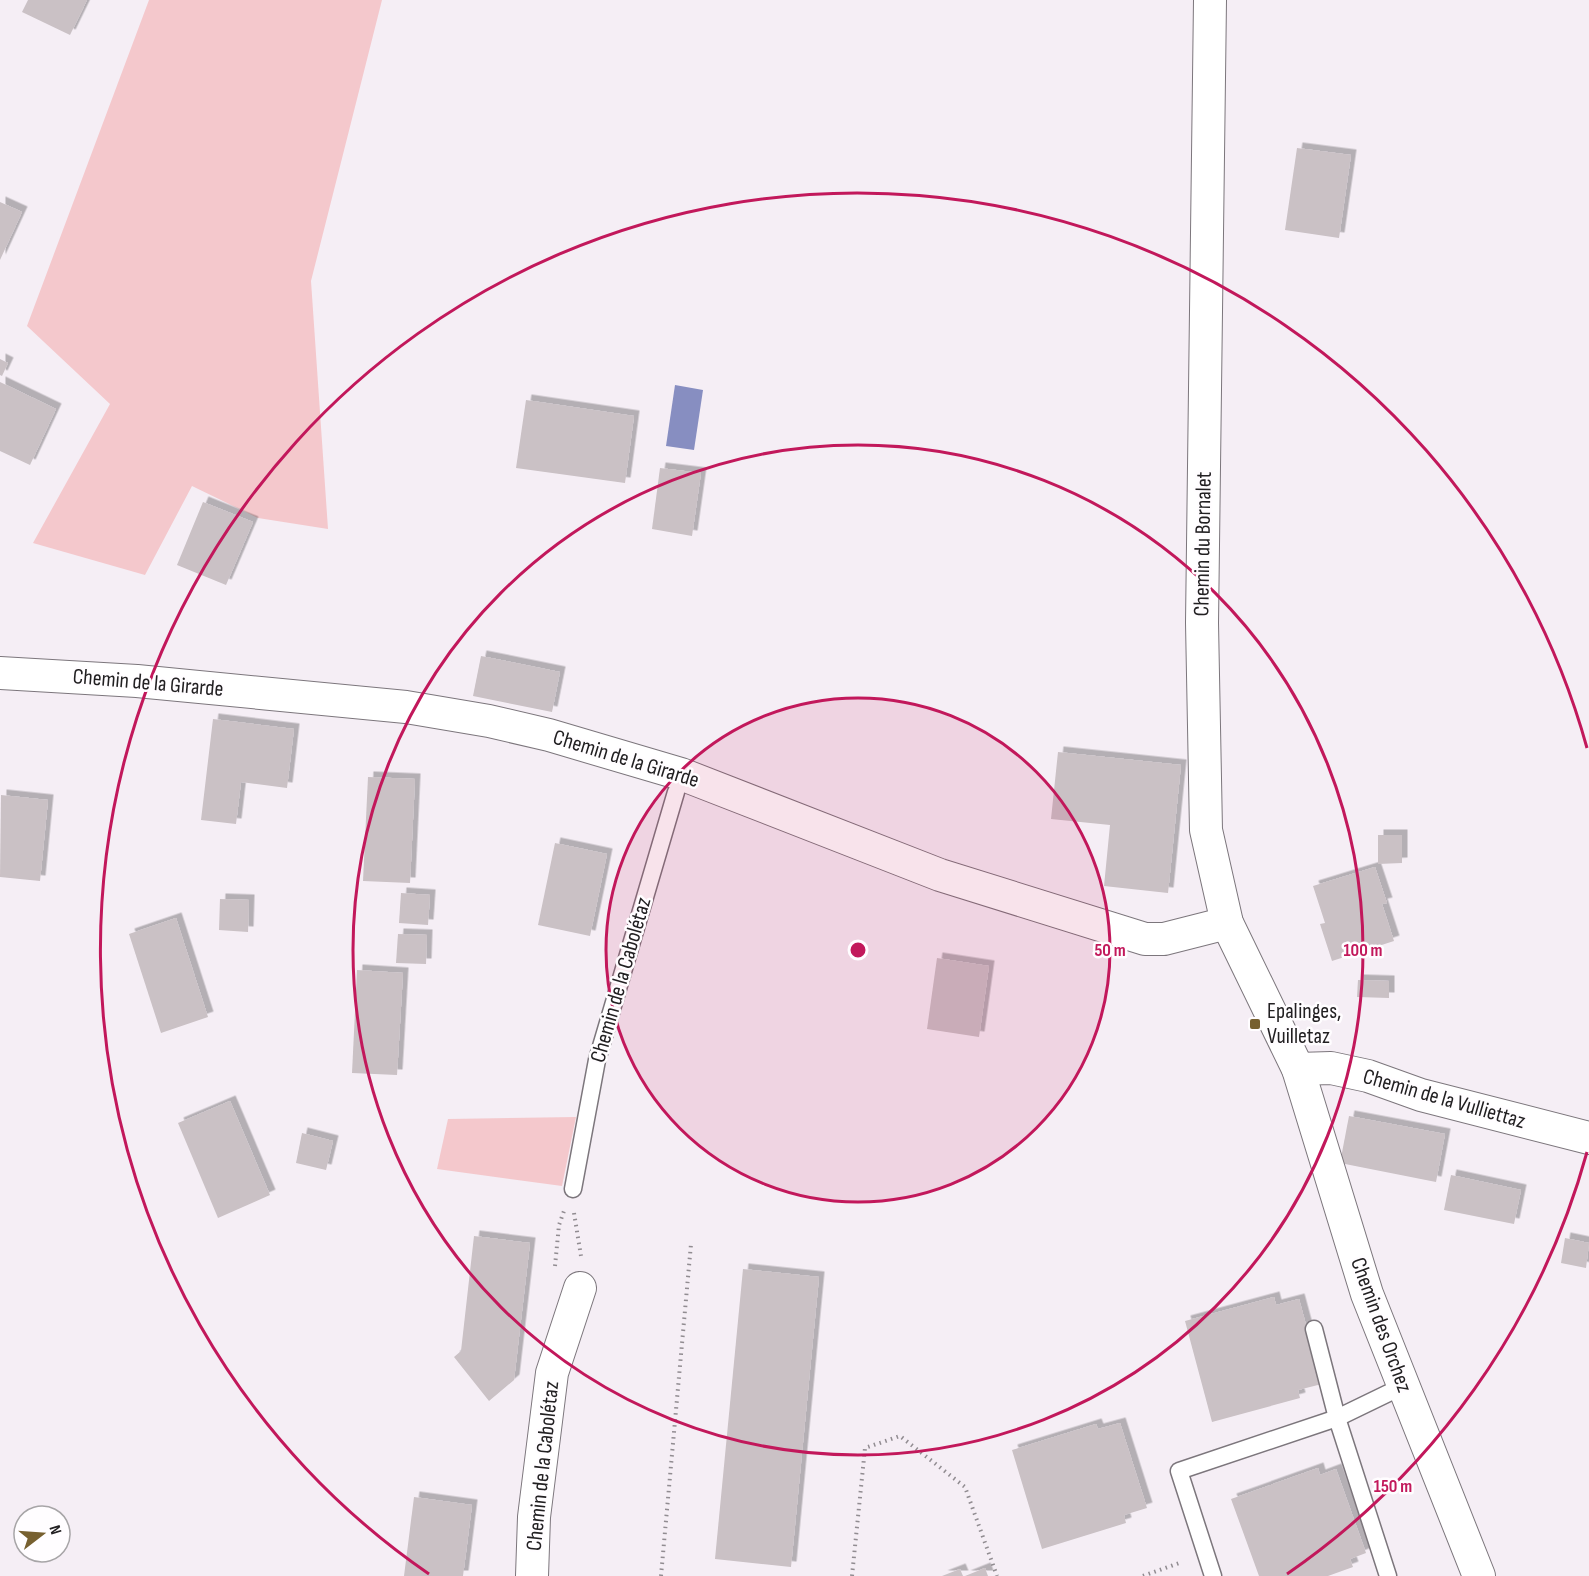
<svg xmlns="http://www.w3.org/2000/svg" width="1589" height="1576" font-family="'Sofia Sans Condensed',sans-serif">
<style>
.green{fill:#f4c8cc}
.water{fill:#878ec1}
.building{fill:#cac1c5;filter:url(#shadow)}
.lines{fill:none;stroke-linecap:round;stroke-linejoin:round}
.lane-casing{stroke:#7c767c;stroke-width:19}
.street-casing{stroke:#7c767c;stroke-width:34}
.path{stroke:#918c91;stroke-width:4;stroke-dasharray:1.5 4.5;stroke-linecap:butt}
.lane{stroke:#fff;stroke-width:16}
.street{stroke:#fff;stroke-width:32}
.ring{fill:none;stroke:#c2185b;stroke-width:3}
.poi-dot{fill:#776030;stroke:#fffdff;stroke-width:2}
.labels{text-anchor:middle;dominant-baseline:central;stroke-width:5;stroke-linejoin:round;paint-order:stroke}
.street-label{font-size:22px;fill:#222022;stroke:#fffdff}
.poi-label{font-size:22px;fill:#222022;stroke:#fffdff;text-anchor:start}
.centre{fill:#c2185b;stroke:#fffdff;stroke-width:3}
.ring-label{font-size:18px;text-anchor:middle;font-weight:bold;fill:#c2185b;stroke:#fffdff;stroke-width:5;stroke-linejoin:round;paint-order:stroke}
</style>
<defs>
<filter id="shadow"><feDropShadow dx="5.5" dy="-5.5" stdDeviation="0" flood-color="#0004"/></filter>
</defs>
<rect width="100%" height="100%" fill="#f5eef5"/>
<g class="green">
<path d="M 149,0 L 382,0 L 311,281 L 328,529 L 258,518 L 192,486 L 145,575 L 33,543 L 110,404 L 27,326 Z"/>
<path d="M 576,1117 L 562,1186 L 437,1169 L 448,1119 Z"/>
</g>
<path class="water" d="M 675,385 L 703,390 L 694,450 L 666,446 Z"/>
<g class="building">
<path d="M 28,0 L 87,0 L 70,35 L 22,12 Z"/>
<path d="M 1297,148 L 1351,155 L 1339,238 L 1285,230 Z"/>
<path d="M 0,202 L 22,212 L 0,260 Z"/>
<path d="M 0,359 L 8,363 L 2,376 L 0,375 Z"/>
<path d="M 0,382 L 56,409 L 30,465 L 0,451 Z"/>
<path d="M 526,400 L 634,416 L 625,483 L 516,468 Z"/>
<path d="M 660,468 L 701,473 L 692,536 L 652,529 Z"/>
<path d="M 203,502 L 253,522 L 226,585 L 177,565 Z"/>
<path d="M 481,656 L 560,672 L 552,712 L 473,696 Z"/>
<path d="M 213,719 L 294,729 L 287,788 L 241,782 L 236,824 L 201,820 Z"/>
<path d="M 1058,752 L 1181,765 L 1168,893 L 1104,886 L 1110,825 L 1051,819 Z"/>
<path d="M 368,777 L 415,779 L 410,883 L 363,881 Z"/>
<path d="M 1,795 L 48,800 L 40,881 L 0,877 Z"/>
<path d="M 1378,835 L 1402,835 L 1402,863 L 1378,864 Z"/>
<path d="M 555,843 L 607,854 L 590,936 L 538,925 Z"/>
<path d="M 1375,867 L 1387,903 L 1382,904 L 1394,941 L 1332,961 L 1320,924 L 1325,923 L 1313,886 Z"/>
<path d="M 401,893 L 430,895 L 428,925 L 399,923 Z"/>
<path d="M 220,899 L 249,900 L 248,932 L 219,930 Z"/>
<path d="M 176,918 L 208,1017 L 161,1033 L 129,934 Z"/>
<path d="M 398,934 L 427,935 L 426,964 L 396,963 Z"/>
<path d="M 937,958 L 989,966 L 979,1037 L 927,1029 Z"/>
<path d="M 357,970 L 403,973 L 397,1075 L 352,1073 Z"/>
<path d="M 1358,980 L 1389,981 L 1389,998 L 1357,997 Z"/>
<path d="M 230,1101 L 270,1195 L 218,1218 L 178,1123 Z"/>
<path d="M 1349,1116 L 1445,1134 L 1436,1182 L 1340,1163 Z"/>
<path d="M 302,1133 L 333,1141 L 326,1170 L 296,1163 Z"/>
<path d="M 1451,1175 L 1521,1190 L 1514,1224 L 1444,1210 Z"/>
<path d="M 474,1236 L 530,1243 L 514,1380 L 489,1401 L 454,1357 L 461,1351 Z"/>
<path d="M 1565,1238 L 1589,1243 L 1586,1268 L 1561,1263 Z"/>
<path d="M 743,1269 L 819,1277 L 791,1567 L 715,1559 Z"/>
<path d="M 1274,1297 L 1276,1305 L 1299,1299 L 1322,1384 L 1298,1390 L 1300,1398 L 1212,1422 L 1185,1321 Z"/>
<path d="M 1120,1423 L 1147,1508 L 1124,1515 L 1126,1523 L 1042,1549 L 1012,1450 L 1096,1424 L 1098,1429 Z"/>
<path d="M 1318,1468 L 1320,1475 L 1336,1469 L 1366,1553 L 1350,1559 L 1353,1567 L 1328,1576 L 1259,1576 L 1231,1499 Z"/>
<path d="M 414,1497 L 472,1505 L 463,1576 L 404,1576 Z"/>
<path d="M 985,1568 L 988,1576 L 965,1576 Z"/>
<path d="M 960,1569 L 963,1576 L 942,1576 Z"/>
</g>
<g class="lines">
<g class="lane-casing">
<g id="lane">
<path d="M 573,1189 L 597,1060 L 676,792"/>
<path d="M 1314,1329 L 1337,1418 L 1388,1576"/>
<path d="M 1213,1576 L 1179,1471 L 1337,1418 L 1403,1386"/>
</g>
</g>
<g class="street-casing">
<g id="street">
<path d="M 1210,0 L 1202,623 L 1206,830 L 1227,923 L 1298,1069 L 1367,1294 L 1479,1576"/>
<path d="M 0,673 L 137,681 L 406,707 L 489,721 L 549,735 L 681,774 L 940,875 L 1145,939 L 1164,939 L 1227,923"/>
<path d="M 1298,1069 L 1331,1068 L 1368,1076 L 1421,1095 L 1589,1138"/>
<path d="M 532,1576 L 534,1517 L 552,1373 L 580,1288"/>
</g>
</g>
<g class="path">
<path d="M 574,1213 L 581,1256"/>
<path d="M 555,1266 L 559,1225 L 564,1211"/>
<path d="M 661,1576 L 691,1244"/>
<path d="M 852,1576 L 865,1448 L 900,1436 L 965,1487 L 997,1576"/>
<path d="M 1143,1576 L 1182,1562"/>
</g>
<use href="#lane" class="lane"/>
<use href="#street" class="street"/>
</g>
<circle cx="858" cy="950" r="252" fill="#c2185b" fill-opacity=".12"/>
<g class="ring">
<circle cx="858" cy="950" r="252"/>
<circle cx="858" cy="950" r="505"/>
<path d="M1587 1152A757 757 0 0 1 1287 1574M429 1574A757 757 0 1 1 1587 748"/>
</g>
<rect class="poi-dot" x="1249" y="1018" width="12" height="12" rx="3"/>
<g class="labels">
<g class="street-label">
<text transform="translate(1203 544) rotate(-89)">Chemin du Bornalet</text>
<text transform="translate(148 683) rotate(5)">Chemin de la Girarde</text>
<text transform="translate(626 759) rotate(17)">Chemin de la Girarde</text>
<text transform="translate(621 980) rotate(-74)">Chemin de la Cabolétaz</text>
<text transform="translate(1444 1099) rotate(16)">Chemin de la Vulliettaz</text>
<text transform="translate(1381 1325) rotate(70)">Chemin des Orchez</text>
<text transform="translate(543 1466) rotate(-84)">Chemin de la Cabolétaz</text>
</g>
<g class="poi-label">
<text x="1267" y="1011">Epalinges,<tspan x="1267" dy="25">Vuilletaz</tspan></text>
</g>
</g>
<circle cx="858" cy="950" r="9" class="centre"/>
<g class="ring-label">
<text x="1110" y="956">50 m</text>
<text x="1363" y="956">100 m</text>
<text x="1393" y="1492">150 m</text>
</g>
<g transform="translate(42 1534) rotate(73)"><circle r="28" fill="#fffdff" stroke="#a7a5a7" stroke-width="1.5"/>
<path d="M0-4.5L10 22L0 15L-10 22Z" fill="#776030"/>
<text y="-9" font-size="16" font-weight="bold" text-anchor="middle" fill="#222022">N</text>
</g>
</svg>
